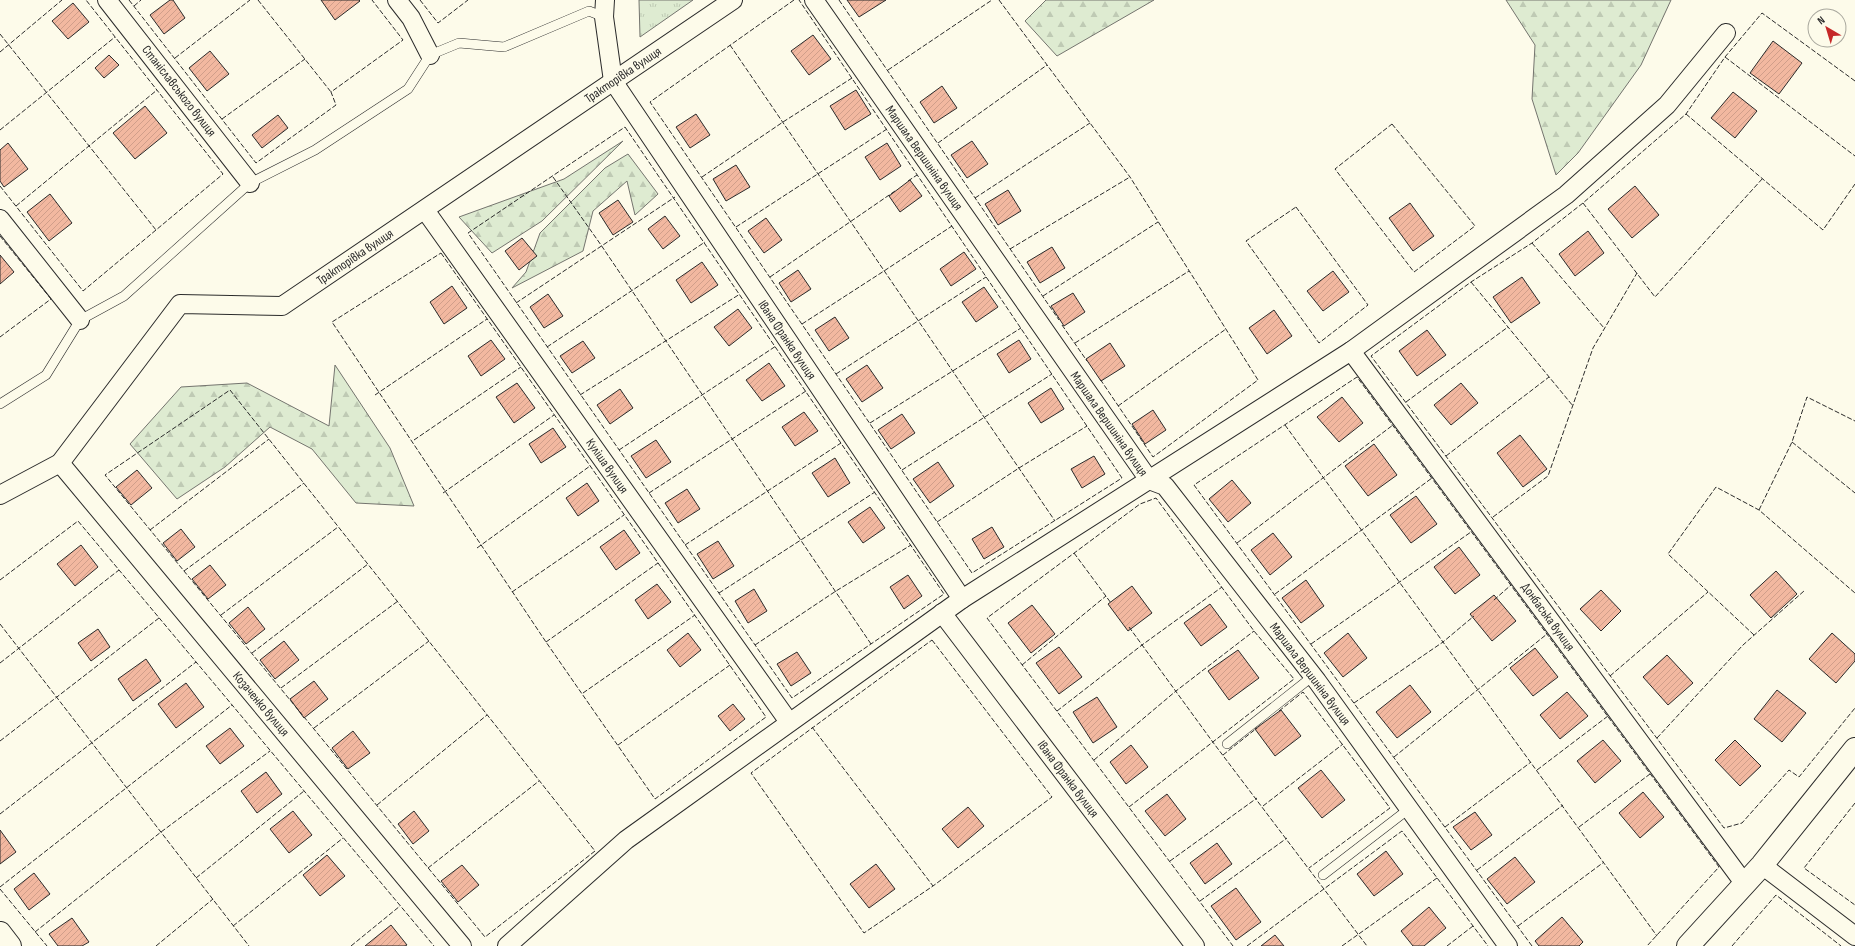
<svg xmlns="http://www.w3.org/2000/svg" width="1855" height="946" font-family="'Sofia Sans Condensed',sans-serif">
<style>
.grass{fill:url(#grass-tufts);stroke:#74746e}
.forest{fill:url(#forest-firs);stroke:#74746e}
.building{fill:url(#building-hatch);stroke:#2b2b2b}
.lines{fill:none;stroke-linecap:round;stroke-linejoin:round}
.lane-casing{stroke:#2b2b2b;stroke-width:10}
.street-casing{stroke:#2b2b2b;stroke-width:20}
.secondary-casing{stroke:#2b2b2b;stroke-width:24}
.lane{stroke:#fdfbea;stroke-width:9}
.street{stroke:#fdfbea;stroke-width:18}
.secondary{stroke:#fdfbea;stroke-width:22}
.fence{stroke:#2b2b2b;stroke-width:1;stroke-dasharray:5 2;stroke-linecap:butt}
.labels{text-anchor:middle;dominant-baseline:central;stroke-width:3;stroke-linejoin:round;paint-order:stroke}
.street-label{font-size:13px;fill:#2b2b2b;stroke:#fdfbea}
</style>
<defs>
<pattern id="grass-tufts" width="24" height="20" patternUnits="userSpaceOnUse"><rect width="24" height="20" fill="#deebd1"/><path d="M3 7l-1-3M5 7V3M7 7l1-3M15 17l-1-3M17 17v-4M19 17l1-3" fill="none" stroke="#bfcab4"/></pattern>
<pattern id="forest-firs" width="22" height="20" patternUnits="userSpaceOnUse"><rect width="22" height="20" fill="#deebd1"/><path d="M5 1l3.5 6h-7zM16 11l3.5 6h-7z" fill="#bfcab4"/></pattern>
<pattern id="building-hatch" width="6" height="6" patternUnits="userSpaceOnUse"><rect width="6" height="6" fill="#f2b8a0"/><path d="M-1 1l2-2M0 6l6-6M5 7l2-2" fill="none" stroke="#d09e8a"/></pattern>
</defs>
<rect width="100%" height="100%" fill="#fdfbea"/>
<path class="grass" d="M 639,0 L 693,0 L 640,37 Z"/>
<g class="forest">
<path d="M 1046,0 L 1154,0 L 1057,56 L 1025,21 Z"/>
<path d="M 1506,0 L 1671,0 L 1641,65 L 1578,153 L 1556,175 L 1532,99 L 1535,45 Z"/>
<path d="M 623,141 L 542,221 L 492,253 L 459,217 L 564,179 Z"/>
<path d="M 628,154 L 658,194 L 635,215 L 627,181 L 593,211 L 583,251 L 512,288 L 526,272 L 540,233 L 605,168 Z"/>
<path d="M 335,365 L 390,448 L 414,506 L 356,503 L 312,449 L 270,427 L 225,467 L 177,499 L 130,444 L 181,387 L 247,383 L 329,426 Z"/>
</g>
<g class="building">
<path d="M 170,0 L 173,0 L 185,18 L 164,34 L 150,15 Z"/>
<path d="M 321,0 L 359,0 L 360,1 L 335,20 Z"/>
<path d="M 847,0 L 886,0 L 859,17 Z"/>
<path d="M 73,3 L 89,22 L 68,39 L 52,21 Z"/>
<path d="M 813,35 L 831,59 L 809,75 L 791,51 Z"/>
<path d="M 1773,41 L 1802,63 L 1779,94 L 1750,73 Z"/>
<path d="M 210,51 L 229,74 L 207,91 L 189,68 Z"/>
<path d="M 109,55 L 119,65 L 104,78 L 95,68 Z"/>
<path d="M 942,86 L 957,108 L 934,123 L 920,102 Z"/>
<path d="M 856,90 L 871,114 L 845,130 L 830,106 Z"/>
<path d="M 1733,92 L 1757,111 L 1735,138 L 1711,118 Z"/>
<path d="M 145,106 L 167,133 L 135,159 L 113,133 Z"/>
<path d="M 696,114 L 710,135 L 690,148 L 676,127 Z"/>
<path d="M 278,115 L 288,128 L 262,148 L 252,135 Z"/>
<path d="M 972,141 L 988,164 L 967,178 L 951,155 Z"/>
<path d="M 8,143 L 28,169 L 4,187 L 0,181 L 0,150 Z"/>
<path d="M 887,143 L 901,166 L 880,180 L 865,157 Z"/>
<path d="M 736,165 L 750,187 L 726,201 L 713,179 Z"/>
<path d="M 910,180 L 922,196 L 900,212 L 889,196 Z"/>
<path d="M 1635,186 L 1659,215 L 1632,238 L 1608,209 Z"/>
<path d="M 1008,190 L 1021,211 L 998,225 L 985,204 Z"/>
<path d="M 50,194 L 72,223 L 49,241 L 27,212 Z"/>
<path d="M 618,200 L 633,222 L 613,235 L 599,213 Z"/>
<path d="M 1410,203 L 1434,236 L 1413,251 L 1389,218 Z"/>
<path d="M 665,216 L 680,236 L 663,249 L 648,229 Z"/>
<path d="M 766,218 L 782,240 L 764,253 L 748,231 Z"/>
<path d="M 1588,231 L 1604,253 L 1575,276 L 1559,254 Z"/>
<path d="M 522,238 L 537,256 L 519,270 L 505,251 Z"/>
<path d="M 1052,247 L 1065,268 L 1040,283 L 1027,262 Z"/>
<path d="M 964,252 L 976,269 L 951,286 L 940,269 Z"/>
<path d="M 0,255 L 14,272 L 0,284 Z"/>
<path d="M 702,262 L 718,285 L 691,303 L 676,280 Z"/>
<path d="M 798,270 L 811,289 L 791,302 L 779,283 Z"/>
<path d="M 1333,271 L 1349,292 L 1323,311 L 1307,291 Z"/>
<path d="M 1522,277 L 1540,303 L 1511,323 L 1493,297 Z"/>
<path d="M 452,286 L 467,308 L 444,324 L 430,302 Z"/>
<path d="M 984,287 L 998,307 L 976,322 L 962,302 Z"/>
<path d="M 1073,293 L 1085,312 L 1064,326 L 1051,306 Z"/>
<path d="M 548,294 L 563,316 L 544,328 L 530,307 Z"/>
<path d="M 738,309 L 752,328 L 729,346 L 714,327 Z"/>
<path d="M 1274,310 L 1292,336 L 1267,354 L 1249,328 Z"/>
<path d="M 835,317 L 849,338 L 829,351 L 815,330 Z"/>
<path d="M 1427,330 L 1446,355 L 1417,376 L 1399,351 Z"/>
<path d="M 491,340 L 505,359 L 481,376 L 468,356 Z"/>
<path d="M 1019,340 L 1031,359 L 1009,373 L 997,354 Z"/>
<path d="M 583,341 L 595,358 L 572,373 L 560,356 Z"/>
<path d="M 1110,343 L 1125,366 L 1101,381 L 1086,359 Z"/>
<path d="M 769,363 L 785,386 L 762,401 L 746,380 Z"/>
<path d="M 867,365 L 883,388 L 862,402 L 846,379 Z"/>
<path d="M 517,383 L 535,408 L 514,423 L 496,397 Z"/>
<path d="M 1461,383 L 1478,403 L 1451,425 L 1434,405 Z"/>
<path d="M 1051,388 L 1064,409 L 1041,423 L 1028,403 Z"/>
<path d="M 620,389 L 633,408 L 610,424 L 597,405 Z"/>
<path d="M 1342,397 L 1363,423 L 1339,442 L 1317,417 Z"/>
<path d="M 1153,410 L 1166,430 L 1145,444 L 1132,424 Z"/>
<path d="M 804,412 L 818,431 L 795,446 L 782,427 Z"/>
<path d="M 902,414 L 915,433 L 891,449 L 878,430 Z"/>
<path d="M 553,428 L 566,447 L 541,463 L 529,444 Z"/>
<path d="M 1520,435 L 1547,469 L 1523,487 L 1497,453 Z"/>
<path d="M 656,440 L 671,462 L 646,478 L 631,456 Z"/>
<path d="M 1374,444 L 1397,475 L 1368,496 L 1345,466 Z"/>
<path d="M 1094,456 L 1105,474 L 1082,488 L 1071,469 Z"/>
<path d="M 835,458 L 850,483 L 828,497 L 812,473 Z"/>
<path d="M 938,462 L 954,486 L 930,503 L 913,479 Z"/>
<path d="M 137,470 L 152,488 L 131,505 L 116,487 Z"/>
<path d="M 1232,480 L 1251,503 L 1228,522 L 1209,499 Z"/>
<path d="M 587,483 L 599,501 L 578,516 L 566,498 Z"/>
<path d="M 687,489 L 700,509 L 678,523 L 665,503 Z"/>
<path d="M 1416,496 L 1437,524 L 1411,543 L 1390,515 Z"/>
<path d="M 870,507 L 885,528 L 863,543 L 848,522 Z"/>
<path d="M 992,527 L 1004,547 L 984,559 L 972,539 Z"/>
<path d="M 181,529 L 195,547 L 177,561 L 163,543 Z"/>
<path d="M 624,530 L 640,553 L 616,570 L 600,547 Z"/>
<path d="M 1273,533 L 1292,557 L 1270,575 L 1251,550 Z"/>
<path d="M 718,541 L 734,566 L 713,579 L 697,554 Z"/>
<path d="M 81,545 L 98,567 L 75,586 L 57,564 Z"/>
<path d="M 1459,547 L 1480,575 L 1455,594 L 1434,567 Z"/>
<path d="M 210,565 L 226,585 L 208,599 L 192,579 Z"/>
<path d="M 1776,571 L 1797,594 L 1771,618 L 1750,595 Z"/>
<path d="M 908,575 L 922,596 L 904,609 L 890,587 Z"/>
<path d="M 1306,580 L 1324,606 L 1301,623 L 1282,598 Z"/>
<path d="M 657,584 L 671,602 L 648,619 L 635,600 Z"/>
<path d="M 1132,586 L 1152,613 L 1128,631 L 1108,604 Z"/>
<path d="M 754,589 L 767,611 L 748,623 L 735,601 Z"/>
<path d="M 1601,590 L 1621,611 L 1601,631 L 1580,609 Z"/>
<path d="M 1494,595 L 1516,621 L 1492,641 L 1470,614 Z"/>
<path d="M 1210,604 L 1227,627 L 1201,646 L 1184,623 Z"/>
<path d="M 1032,605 L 1055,634 L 1031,653 L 1008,623 Z"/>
<path d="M 248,607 L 265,629 L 246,644 L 229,623 Z"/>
<path d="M 98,629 L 110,647 L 91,661 L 78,643 Z"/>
<path d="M 688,633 L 701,650 L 680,667 L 667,650 Z"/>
<path d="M 1348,633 L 1367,658 L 1343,677 L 1324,653 Z"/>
<path d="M 1832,633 L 1855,654 L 1855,661 L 1836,683 L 1809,659 Z"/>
<path d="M 284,641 L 299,660 L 275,679 L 260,660 Z"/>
<path d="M 1059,647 L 1082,677 L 1059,694 L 1036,663 Z"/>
<path d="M 1535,648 L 1558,677 L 1533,696 L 1510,668 Z"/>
<path d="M 1238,650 L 1259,678 L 1229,700 L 1208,671 Z"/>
<path d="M 797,652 L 811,673 L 791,686 L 777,664 Z"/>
<path d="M 1667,655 L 1693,683 L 1668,705 L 1643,677 Z"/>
<path d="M 146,659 L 161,681 L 133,701 L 118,679 Z"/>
<path d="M 314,681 L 328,699 L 304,718 L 290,699 Z"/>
<path d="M 186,683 L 204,707 L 176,728 L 158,704 Z"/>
<path d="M 1410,685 L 1431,712 L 1397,738 L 1376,712 Z"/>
<path d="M 1777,690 L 1806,713 L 1782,742 L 1754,719 Z"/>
<path d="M 1567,692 L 1588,716 L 1560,739 L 1540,715 Z"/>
<path d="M 1097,697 L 1117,727 L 1093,743 L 1073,712 Z"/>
<path d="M 733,704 L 745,719 L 730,731 L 718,716 Z"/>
<path d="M 1281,710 L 1301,736 L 1275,756 L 1255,729 Z"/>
<path d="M 230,728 L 244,746 L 220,764 L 206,746 Z"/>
<path d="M 353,731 L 370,753 L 348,769 L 332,748 Z"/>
<path d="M 1603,740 L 1621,761 L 1595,783 L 1577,761 Z"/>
<path d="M 1735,740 L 1761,766 L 1740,786 L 1715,760 Z"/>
<path d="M 1131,745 L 1148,767 L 1126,784 L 1110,762 Z"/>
<path d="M 1321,770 L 1345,800 L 1322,818 L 1298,788 Z"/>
<path d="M 266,772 L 282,794 L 257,813 L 241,791 Z"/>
<path d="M 1643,792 L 1664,817 L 1640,838 L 1619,813 Z"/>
<path d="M 1167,794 L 1186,819 L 1165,836 L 1145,811 Z"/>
<path d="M 968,807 L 984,826 L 958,848 L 942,829 Z"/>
<path d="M 293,811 L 312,835 L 289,853 L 270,829 Z"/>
<path d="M 414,811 L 429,831 L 413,844 L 398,824 Z"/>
<path d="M 1475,812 L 1492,835 L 1471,850 L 1453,827 Z"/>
<path d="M 0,830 L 16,852 L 0,864 Z"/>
<path d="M 1217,843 L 1232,864 L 1205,884 L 1190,863 Z"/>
<path d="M 1386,851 L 1403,874 L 1374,896 L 1357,874 Z"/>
<path d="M 327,855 L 345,876 L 320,896 L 303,875 Z"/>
<path d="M 1515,857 L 1535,882 L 1507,904 L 1487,879 Z"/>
<path d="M 876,864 L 895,889 L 869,908 L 850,884 Z"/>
<path d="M 462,865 L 479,885 L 458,902 L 441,881 Z"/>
<path d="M 34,873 L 50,894 L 29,910 L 14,889 Z"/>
<path d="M 1236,888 L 1261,922 L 1236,940 L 1211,906 Z"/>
<path d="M 1429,907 L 1446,928 L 1424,946 L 1413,946 L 1401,931 Z"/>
<path d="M 1562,917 L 1583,942 L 1579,946 L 1539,946 L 1535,941 Z"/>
<path d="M 72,918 L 89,942 L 82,946 L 58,946 L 49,934 Z"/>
<path d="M 391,925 L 407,945 L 405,946 L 365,946 Z"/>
<path d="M 1275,935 L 1284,946 L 1261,946 Z"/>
</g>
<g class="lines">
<g class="lane-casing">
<g id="lane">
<path d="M 0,404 L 46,375 L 80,320 L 124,296 L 250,183 L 315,150 L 408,89 L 430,55 L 459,43 L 504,47 L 589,11 L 604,17"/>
<path d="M 1227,744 L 1313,676"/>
<path d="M 1323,875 L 1410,808"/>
</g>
</g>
<g class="street-casing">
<g id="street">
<path d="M 107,0 L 250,183"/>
<path d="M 397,0 L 411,18 L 430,55"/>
<path d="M 605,0 L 604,17 L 613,81 L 962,599"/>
<path d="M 814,0 L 1149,480 L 1165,486 L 1317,681 L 1508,946"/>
<path d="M 425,210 L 789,722"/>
<path d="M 0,219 L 80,320"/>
<path d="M 1351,351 L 1744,883"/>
<path d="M 60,463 L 462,946"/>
<path d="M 0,495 L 60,463 L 180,304 L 282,306 L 733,0"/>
<path d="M 942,613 L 1195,946"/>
<path d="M 1762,865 L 1855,936"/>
<path d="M 507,946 L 626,840 L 962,599 L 1351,351 L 1566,195 L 1667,105 L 1726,33"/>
</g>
</g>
<g class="secondary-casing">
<g id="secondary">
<path d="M 0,933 L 10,946"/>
<path d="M 1688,946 L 1762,865 L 1855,749"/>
</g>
</g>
<use href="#lane" class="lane"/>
<use href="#street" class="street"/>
<use href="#secondary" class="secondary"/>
<g class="fence">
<path d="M 129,0 L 256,163 L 336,105 L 331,92 L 403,40 L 372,0"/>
<path d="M 258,0 L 331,92"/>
<path d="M 420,0 L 438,23 L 468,0"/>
<path d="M 794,0 L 650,102 L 972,573 L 1122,478 L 799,0"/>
<path d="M 839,0 L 1059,320"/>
<path d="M 999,0 L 1130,177 L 1258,380 L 1153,457 L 1100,379"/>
<path d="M 134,6 L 141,0"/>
<path d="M 0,34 L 156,230"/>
<path d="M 730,45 L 1055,521"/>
<path d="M 0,52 L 62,0"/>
<path d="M 1725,57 L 1855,156"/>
<path d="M 175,58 L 250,0"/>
<path d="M 888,70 L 992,0"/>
<path d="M 1855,81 L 1762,13 L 1725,57 L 1686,114 L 1583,203 L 1532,243 L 1471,282 L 1371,356 L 1724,828 L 1742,823 L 1789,770 L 1799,777 L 1855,708"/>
<path d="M 1686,114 L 1823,230 L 1855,184"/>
<path d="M 222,119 L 305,59"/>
<path d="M 1392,124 L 1475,226 L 1414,272 L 1335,169 Z"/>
<path d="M 625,127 L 944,594 L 792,698 L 468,233 Z"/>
<path d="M 0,130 L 115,37"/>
<path d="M 938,143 L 1047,65"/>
<path d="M 553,177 L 601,245 L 871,644"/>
<path d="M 702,177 L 783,122 L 852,78"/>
<path d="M 908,181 L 917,175"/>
<path d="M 0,186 L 83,291 L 223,174 L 86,0"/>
<path d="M 975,198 L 1090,123"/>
<path d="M 1583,203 L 1655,297 L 1763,178"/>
<path d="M 16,206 L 157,90"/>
<path d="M 1296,207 L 1368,305 L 1319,343 L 1246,241 Z"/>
<path d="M 736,227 L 887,129"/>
<path d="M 0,236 L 51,299 L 0,337"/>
<path d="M 1532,243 L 1604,328"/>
<path d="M 1010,249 L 1130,177"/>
<path d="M 441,253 L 766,717 L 655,799 L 546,642 L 332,322 Z"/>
<path d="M 770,277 L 895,191"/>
<path d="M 1471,282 L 1573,406"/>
<path d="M 1043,296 L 1158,222"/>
<path d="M 516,303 L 675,197"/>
<path d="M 802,324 L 884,271 L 952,226"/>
<path d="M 1062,325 L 1087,361"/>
<path d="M 1075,343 L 1189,271"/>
<path d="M 547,347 L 705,242"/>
<path d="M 836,374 L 986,277"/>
<path d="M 230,390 L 595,851 L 485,937 L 105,475 Z"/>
<path d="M 375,395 L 487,319"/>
<path d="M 580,395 L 740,294"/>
<path d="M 1406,402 L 1508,327"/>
<path d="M 1118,406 L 1226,329"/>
<path d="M 870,423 L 1021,328"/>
<path d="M 1285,425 L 1657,936"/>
<path d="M 414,440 L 521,367"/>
<path d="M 1792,442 L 1855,493"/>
<path d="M 619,450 L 776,346"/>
<path d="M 1446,456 L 1549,377"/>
<path d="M 902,470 L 1052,374"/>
<path d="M 443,493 L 554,415"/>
<path d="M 649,493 L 806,391"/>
<path d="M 1759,510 L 1792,442 L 1807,397 L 1855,421"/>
<path d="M 1493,517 L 1548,476 L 1593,348 L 1637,273"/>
<path d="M 937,522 L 1019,468 L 1087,426"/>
<path d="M 150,530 L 269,439"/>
<path d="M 1237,543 L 1393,425"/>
<path d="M 685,545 L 841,443"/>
<path d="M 477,548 L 590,466"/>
<path d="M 1074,553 L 1111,603"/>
<path d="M 184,571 L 304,483"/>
<path d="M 0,580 L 78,521 L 434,946"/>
<path d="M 512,592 L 624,515"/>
<path d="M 719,593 L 875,492"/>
<path d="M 1275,594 L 1432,478"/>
<path d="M 1494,600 L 1511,585"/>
<path d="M 221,615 L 338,527"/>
<path d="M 0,624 L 249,946"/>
<path d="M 1129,627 L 1212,741 L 1367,946"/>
<path d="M 1754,635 L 1668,554 L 1716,487 L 1759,510 L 1855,593"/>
<path d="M 932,640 L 1052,797 L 933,886 L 864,933 L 751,773 Z"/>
<path d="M 546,642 L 658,563"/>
<path d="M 1311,644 L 1471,532"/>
<path d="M 755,645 L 836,591 L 911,545"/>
<path d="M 252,653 L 368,564"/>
<path d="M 0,663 L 119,570"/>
<path d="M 1022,665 L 1106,596"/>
<path d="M 1610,676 L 1708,592"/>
<path d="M 281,688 L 398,601"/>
<path d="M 583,693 L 695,615"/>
<path d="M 1354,703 L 1443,642 L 1474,616"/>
<path d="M 1057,711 L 1142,645 L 1222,587"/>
<path d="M 1279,711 L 1303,692 L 1390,808 L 1309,868"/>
<path d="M 812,727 L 933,886"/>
<path d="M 314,728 L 429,641"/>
<path d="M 1657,738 L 1743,645 L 1804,591"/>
<path d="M 0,741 L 159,618"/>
<path d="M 618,745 L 730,665"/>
<path d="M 1223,755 L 1257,728"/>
<path d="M 1394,757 L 1547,634"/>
<path d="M 1094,760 L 1176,691 L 1254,631"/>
<path d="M 1537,770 L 1608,716"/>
<path d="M 1855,803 L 1804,868 L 1855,905"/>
<path d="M 377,805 L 487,715"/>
<path d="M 1263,806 L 1343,744"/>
<path d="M 1129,807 L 1294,679 L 1254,631 L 1156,498 L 1140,504 L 987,618 L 1233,946"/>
<path d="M 0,814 L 196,662"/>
<path d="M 1445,827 L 1531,762"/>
<path d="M 1579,827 L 1650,774"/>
<path d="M 1170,861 L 1257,798"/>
<path d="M 428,868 L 539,781"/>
<path d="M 1477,870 L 1563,805"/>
<path d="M 196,878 L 304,791"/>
<path d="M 0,887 L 232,705"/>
<path d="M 0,889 L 47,946"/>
<path d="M 1200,901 L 1287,838"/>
<path d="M 233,926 L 343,838"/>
<path d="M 1518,926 L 1604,862"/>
<path d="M 35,932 L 161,832 L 270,751"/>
<path d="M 156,946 L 213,899"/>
<path d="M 351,946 L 400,906"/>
<path d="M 1247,946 L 1402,831 L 1488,946"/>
<path d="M 1342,946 L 1437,878"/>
<path d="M 1447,946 L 1473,926"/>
<path d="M 1532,946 L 1194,485 L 1357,377 L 1719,867 L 1647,946"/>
<path d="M 1732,946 L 1776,895 L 1841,946"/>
</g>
</g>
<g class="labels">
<g class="street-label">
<text transform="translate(623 75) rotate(-34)">Тракторівка вулиця</text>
<text transform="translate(179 91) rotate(52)">Станіславського вулиця</text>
<text transform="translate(924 158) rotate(55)">Маршала Вершиніна вулиця</text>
<text transform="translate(355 257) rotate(-34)">Тракторівка вулиця</text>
<text transform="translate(787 340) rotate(56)">Івана Франка вулиця</text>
<text transform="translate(1109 424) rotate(55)">Маршала Вершиніна вулиця</text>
<text transform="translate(607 466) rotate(55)">Куліша вулиця</text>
<text transform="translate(1548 617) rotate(54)">Донбаська вулиця</text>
<text transform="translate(1310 674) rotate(53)">Маршала Вершиніна вулиця</text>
<text transform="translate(261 704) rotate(50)">Козаченко вулиця</text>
<text transform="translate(1068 779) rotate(53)">Івана Франка вулиця</text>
</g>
</g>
<g transform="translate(1827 28) rotate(322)"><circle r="19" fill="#fdfbea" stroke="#a9a89e"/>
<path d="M0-3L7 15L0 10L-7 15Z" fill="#c62828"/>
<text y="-6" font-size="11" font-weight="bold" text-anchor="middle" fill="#2b2b2b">N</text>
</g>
</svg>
